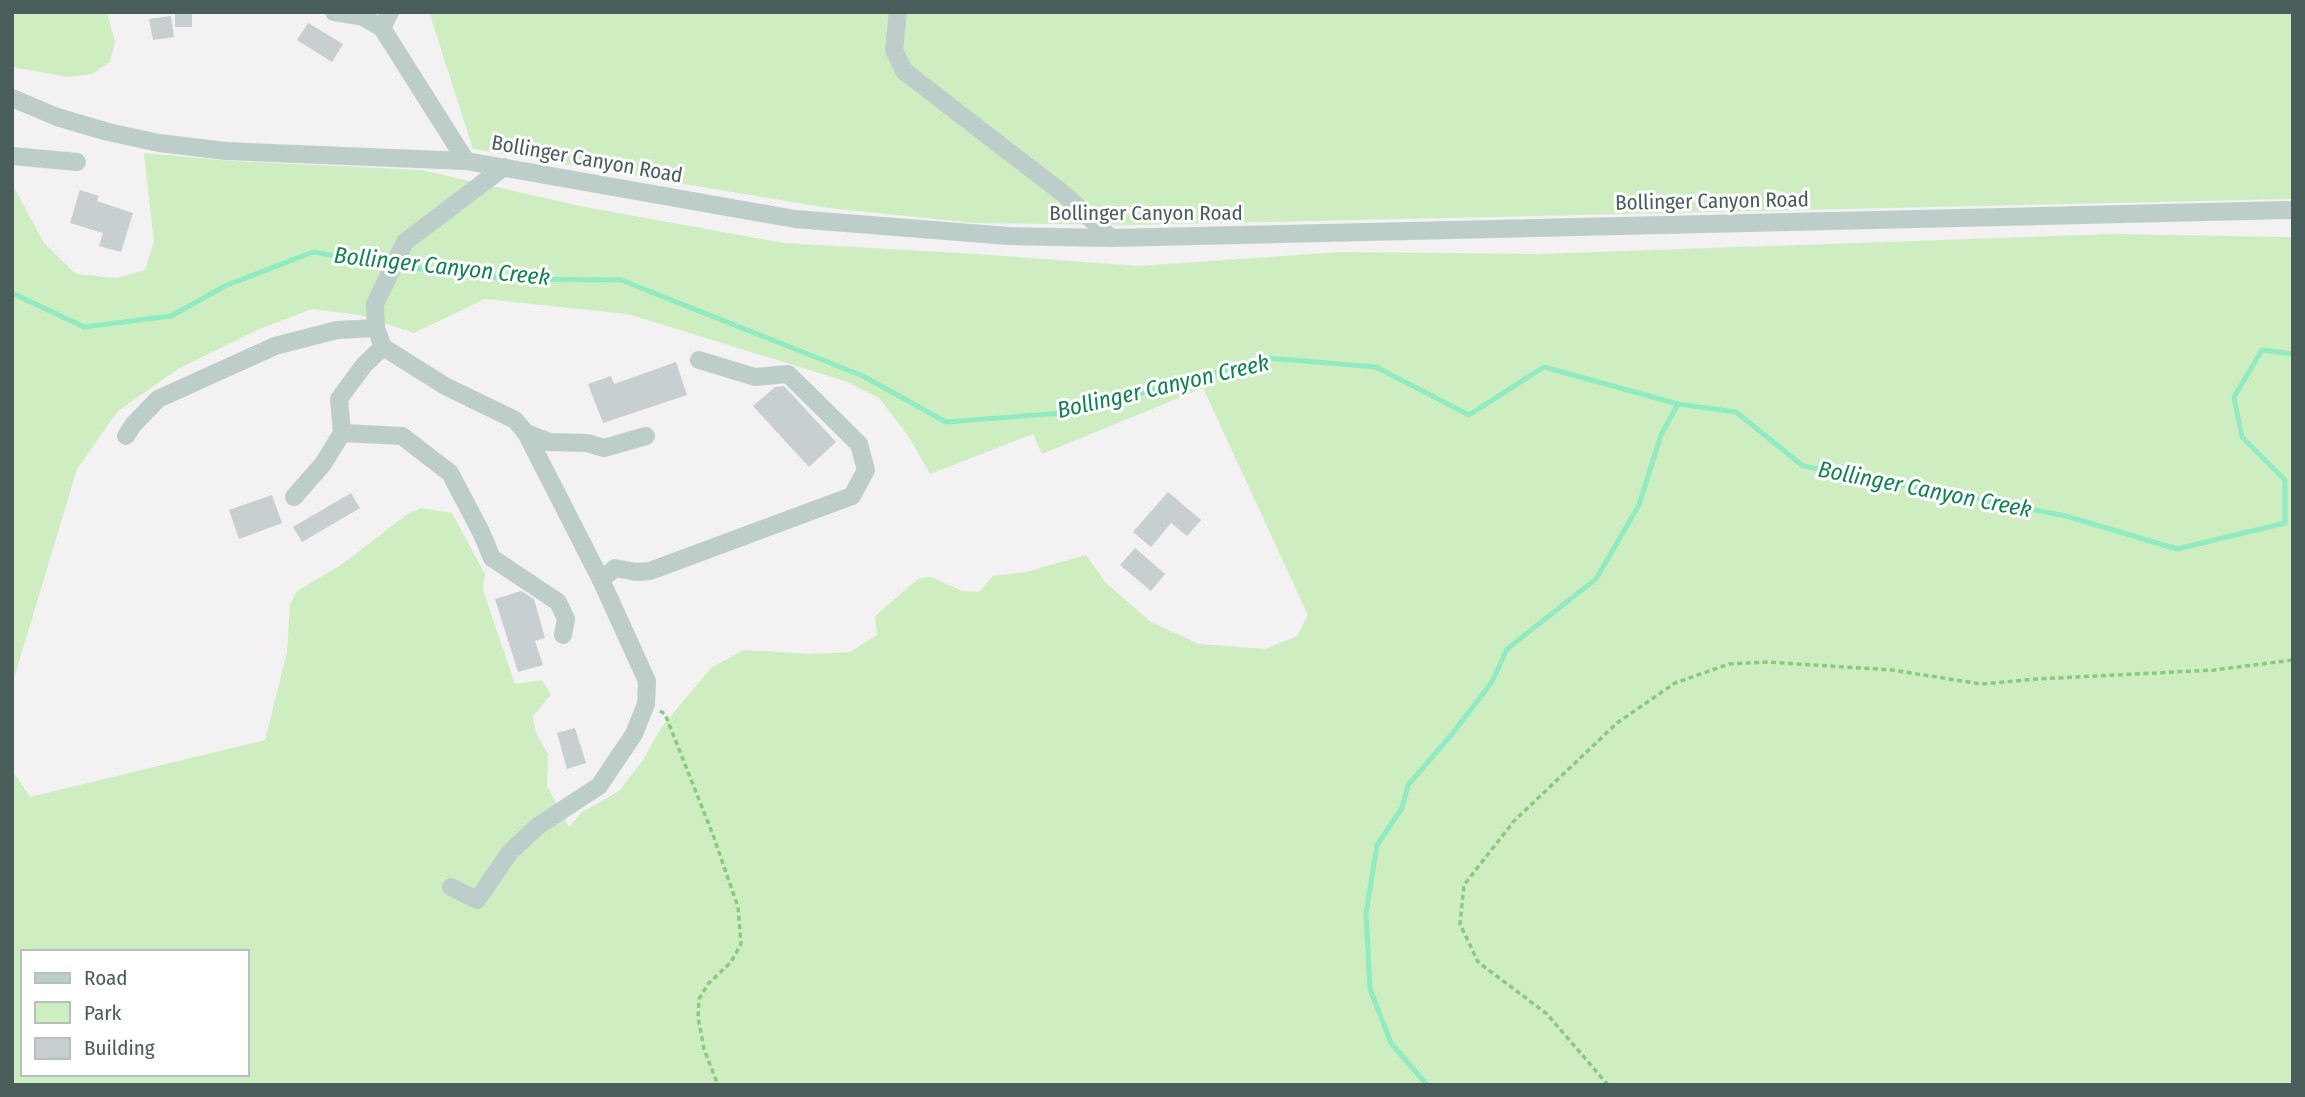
<svg xmlns="http://www.w3.org/2000/svg" width="2305" height="1097" font-family="'Fira Sans Condensed',sans-serif">
<style>
.green{fill:#ceeec2;fill-rule:evenodd}
.lines{fill:none;stroke-linecap:round;stroke-linejoin:round}
.stream{stroke:#90eac2;stroke-width:5}
.building{fill:#c8cfd0}
.path{stroke:#87cc7b;stroke-width:3.5;stroke-dasharray:5 3.5;stroke-linecap:butt}
.minor{stroke:#bdcdca;stroke-width:18}
.labels{text-anchor:middle;dominant-baseline:central;stroke-width:6;stroke-linejoin:round;paint-order:stroke}
.street-label{font-size:21px;fill:#495e5a;stroke:#fff}
.water-label{font-size:23px;font-style:italic;fill:#118350;stroke:#fff}
</style>
<rect width="100%" height="100%" fill="#f3f1f2"/>
<g class="green">
<path d="M 12,12 L 107,12 L 115,42 L 110,62 L 92,74 L 68,77 L 12,67 Z"/>
<path d="M 429,12 L 2293,12 L 2293,199 L 1132,225 L 974,223 L 828,208 L 473,149 Z"/>
<path d="M 144,153 L 232,161 L 421,170 L 585,207 L 784,243 L 976,254 L 1139,266 L 1340,252 L 1539,254 L 2113,234 L 2293,237 L 2293,1085 L 12,1085 L 12,770 L 30,797 L 265,740 L 287,652 L 290,604 L 297,591 L 341,565 L 406,515 L 421,508 L 452,513 L 485,574 L 483,590 L 515,684 L 542,680 L 551,694 L 533,716 L 536,733 L 548,754 L 547,786 L 569,827 L 582,812 L 619,791 L 643,760 L 661,728 L 711,668 L 744,650 L 810,654 L 850,652 L 877,635 L 875,616 L 919,578 L 931,577 L 962,591 L 979,592 L 993,576 L 1026,572 L 1086,555 L 1106,583 L 1151,622 L 1199,644 L 1265,649 L 1297,636 L 1308,615 L 1203,388 L 1042,454 L 1033,434 L 930,474 L 909,437 L 879,398 L 845,381 L 628,314 L 485,299 L 414,333 L 359,315 L 312,309 L 257,330 L 178,369 L 118,411 L 77,469 L 12,685 L 12,184 L 44,243 L 76,274 L 117,278 L 145,270 L 154,242 ZM 23,952 L 247,952 L 247,1074 L 23,1074 Z"/>
</g>
<g class="lines">
<g class="stream">
<path d="M 12,293 L 84,327 L 171,316 L 225,286 L 313,252 L 395,266 L 511,279 L 621,280 L 863,376 L 946,422 L 1075,412 L 1267,358 L 1376,367 L 1469,415 L 1544,367 L 1678,404 L 1736,412 L 1803,466 L 2066,516 L 2177,549 L 2285,523 L 2285,480 L 2242,437 L 2234,397 L 2262,350 L 2293,354"/>
<path d="M 1427,1085 L 1391,1043 L 1370,989 L 1366,914 L 1377,845 L 1402,808 L 1408,785 L 1452,734 L 1492,682 L 1507,649 L 1596,579 L 1639,505 L 1661,435 L 1678,404"/>
</g>
</g>
<g class="building">
<rect x="175" y="12" width="17" height="15"/>
<path d="M 171,16 L 174,37 L 153,40 L 149,19 Z"/>
<path d="M 308,23 L 343,44 L 332,62 L 297,40 Z"/>
<path d="M 80,190 L 99,196 L 97,201 L 133,213 L 121,252 L 99,246 L 103,233 L 70,223 Z"/>
<path d="M 676,362 L 687,395 L 603,423 L 588,384 L 611,376 L 614,384 Z"/>
<path d="M 784,386 L 836,442 L 809,467 L 753,406 L 775,387 Z"/>
<path d="M 1168,492 L 1201,520 L 1187,536 L 1171,523 L 1151,547 L 1133,532 Z"/>
<path d="M 351,493 L 360,508 L 302,542 L 293,527 Z"/>
<path d="M 272,495 L 282,523 L 239,539 L 229,510 Z"/>
<path d="M 1135,548 L 1165,574 L 1151,591 L 1120,565 Z"/>
<path d="M 521,591 L 534,599 L 545,638 L 535,641 L 543,665 L 518,672 L 495,599 Z"/>
<path d="M 575,728 L 586,763 L 567,769 L 557,733 Z"/>
</g>
<g class="lines">
<g class="path">
<path d="M 660,711 L 665,714 L 713,835 L 738,907 L 741,944 L 731,962 L 708,984 L 699,999 L 698,1017 L 704,1049 L 718,1085"/>
<path d="M 1608,1085 L 1547,1014 L 1478,962 L 1460,924 L 1464,885 L 1514,821 L 1617,723 L 1675,683 L 1729,664 L 1767,662 L 1892,670 L 1981,684 L 2037,679 L 2214,670 L 2293,660"/>
</g>
<g class="minor">
<path d="M 334,12 L 363,17 L 382,28 L 466,161"/>
<path d="M 898,12 L 894,50 L 904,71 L 1065,195 L 1111,238"/>
<path d="M 382,28 L 390,12"/>
<path d="M 12,98 L 57,117 L 108,132 L 159,143 L 226,151 L 466,161 L 795,219 L 1009,236 L 1111,238 L 2293,210"/>
<path d="M 12,156 L 77,162"/>
<path d="M 504,167 L 405,242 L 375,304 L 376,328 L 383,347 L 445,386 L 515,420 L 526,433 L 549,442 L 587,443 L 604,448 L 646,436"/>
<path d="M 342,433 L 402,436 L 450,473 L 481,532 L 492,558 L 558,602 L 566,619 L 563,635"/>
<path d="M 526,433 L 601,580"/>
<path d="M 126,436 L 133,425 L 158,399 L 275,346 L 337,330 L 376,328"/>
<path d="M 294,497 L 323,464 L 342,433 L 339,399 L 364,365 L 383,347"/>
<path d="M 451,887 L 477,900 L 510,852 L 538,826 L 599,786 L 634,734 L 646,704 L 647,681 L 601,580 L 615,568 L 636,572 L 650,571 L 852,496 L 866,470 L 859,444 L 788,374 L 755,377 L 699,360"/>
</g>
</g>
<g class="labels">
<g class="street-label">
<text transform="translate(587 159) rotate(10)">Bollinger Canyon Road</text>
<text transform="translate(1712 201) rotate(-1)">Bollinger Canyon Road</text>
<text x="1146" y="213">Bollinger Canyon Road</text>
</g>
<g class="water-label">
<text transform="translate(442 266) rotate(6)">Bollinger Canyon Creek</text>
<text transform="translate(1163 386) rotate(-13)">Bollinger Canyon Creek</text>
<text transform="translate(1925 489) rotate(11)">Bollinger Canyon Creek</text>
</g>
</g>
<rect width="2305" height="1097" fill="none" stroke="#495e5a" stroke-width="28"/>
<rect x="21" y="950" width="228" height="126" fill="#ffffff" stroke="#b6bfbd" stroke-width="2"/>
<rect x="35" y="973" width="35" height="10" fill="#bdcdca" stroke="#b6bfbd" stroke-width="2"/>
<text x="84" y="985" font-size="21" fill="#495e5a">Road</text>
<rect x="35" y="1002" width="35" height="21" fill="#ceeec2" stroke="#b6bfbd" stroke-width="2"/>
<text x="84" y="1020" font-size="21" fill="#495e5a">Park</text>
<rect x="35" y="1038" width="35" height="21" fill="#c8cfd0" stroke="#b6bfbd" stroke-width="2"/>
<text x="84" y="1055" font-size="21" fill="#495e5a">Building</text>
</svg>
